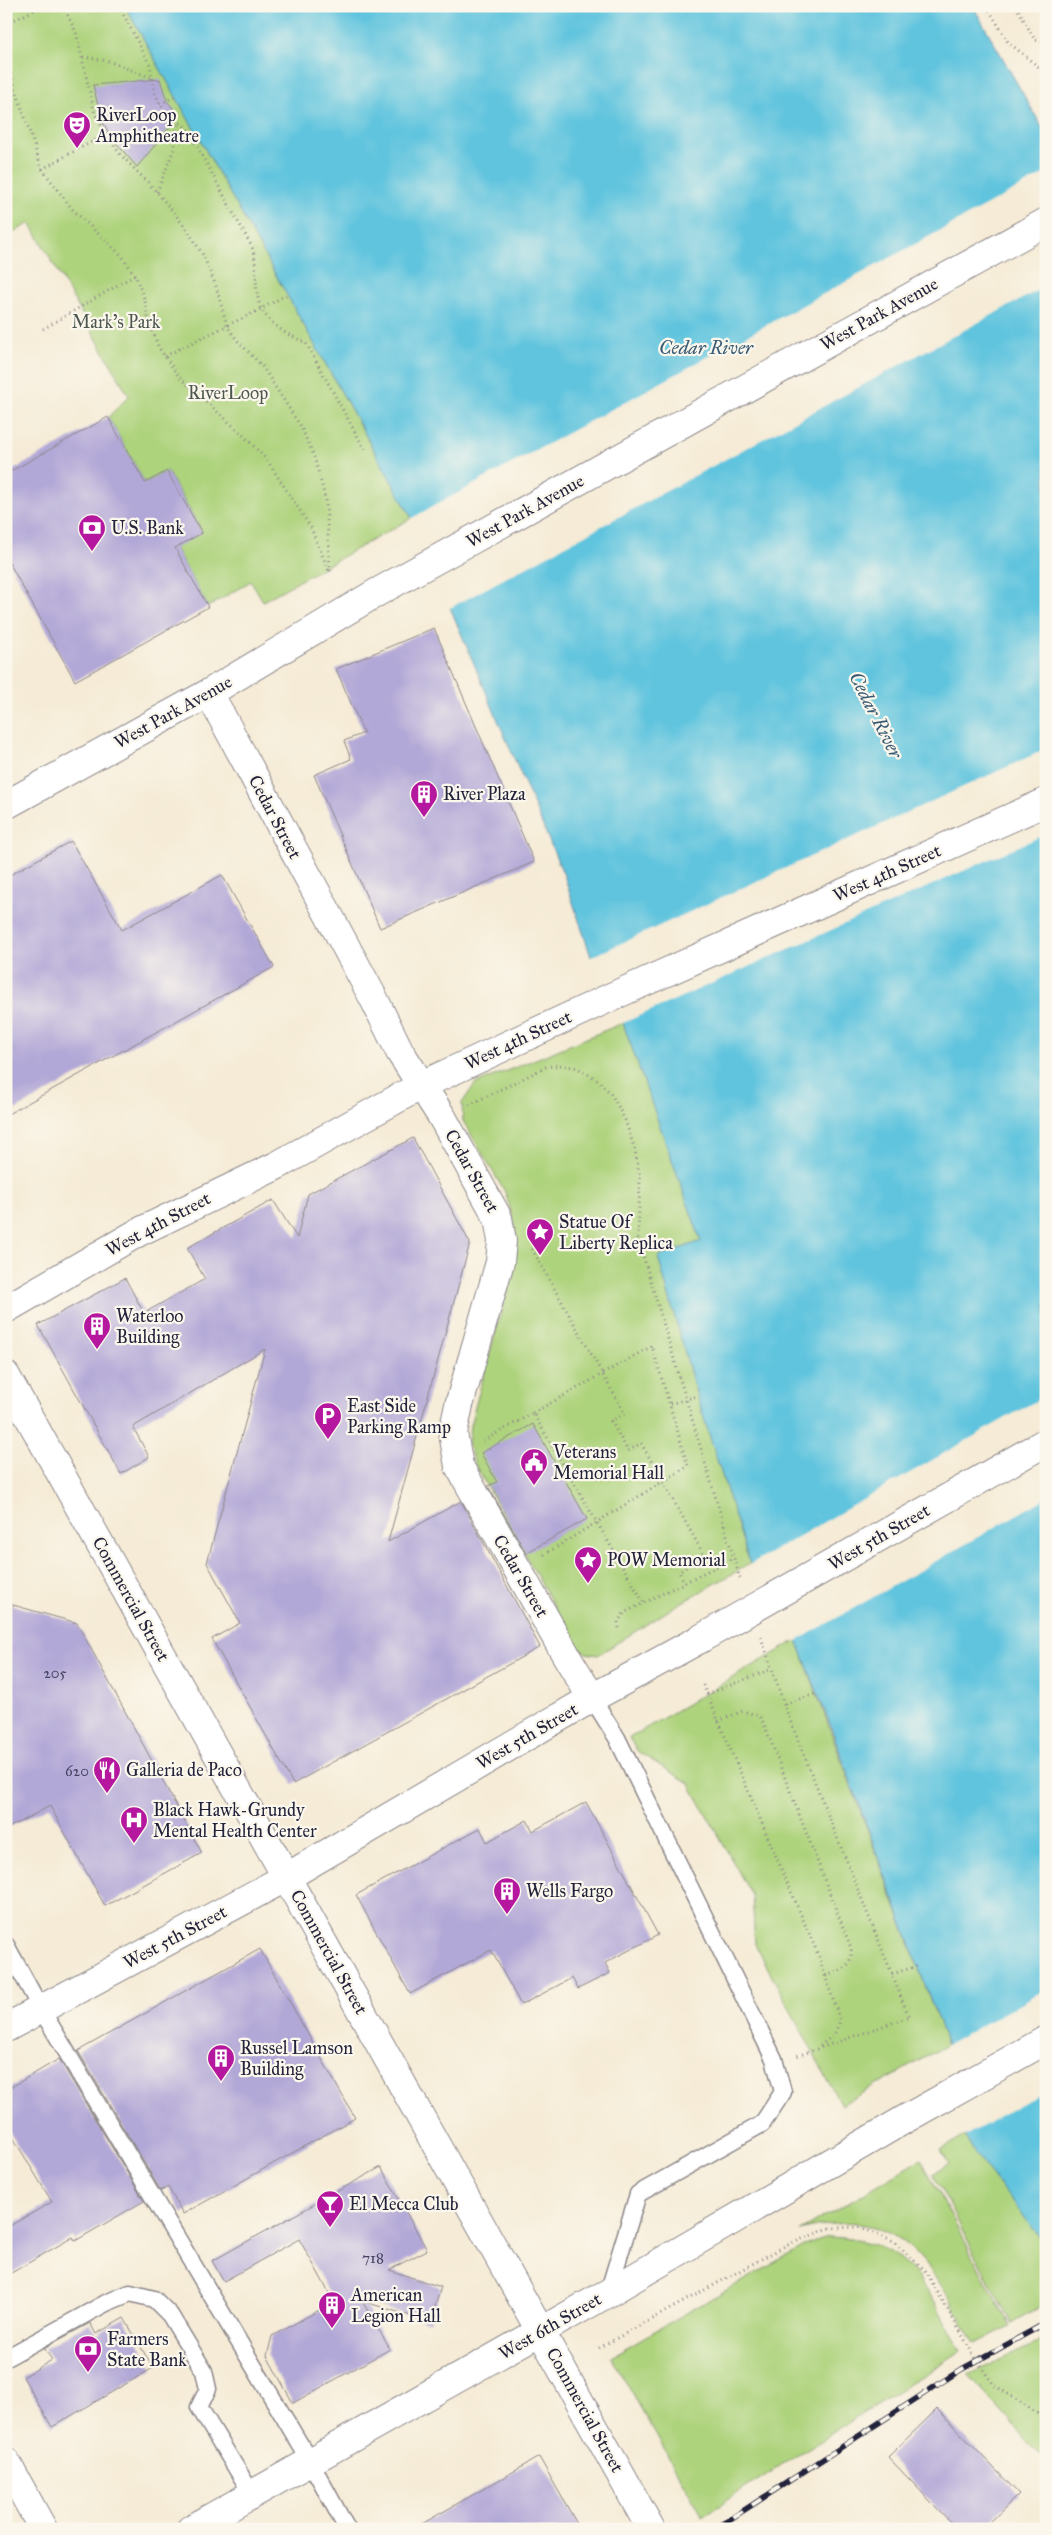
<svg xmlns="http://www.w3.org/2000/svg" width="1052" height="2535" font-family="'IM FELL Great Primer',serif">
<style>
.green{fill:#aed37d;stroke:#687a5c}
.water{fill:#60c4de;stroke:#41738c}
.pier{fill:#f5ebd6}
.building{fill:#b2a8d7}
.lines{fill:none;stroke-linecap:round;stroke-linejoin:round}
.lane-casing{stroke:#8c8688;stroke-width:19}
.street-casing{stroke:#8c8688;stroke-width:30}
.secondary-casing{stroke:#8c8688;stroke-width:30}
.path{stroke:#8c8688;stroke-width:3;stroke-dasharray:1 4;stroke-linecap:butt}
.lane{stroke:#fff;stroke-width:16}
.street{stroke:#fff;stroke-width:28}
.secondary{stroke:#fff;stroke-width:28}
.rail-casing{stroke:#22223b;stroke-width:5.5}
.rail{stroke:#fbf7ec;stroke-width:4;stroke-dasharray:11;stroke-linecap:butt}
.secondary-bridge-casing{stroke:#8c8688;stroke-width:30;stroke-linecap:butt}
.secondary-bridge{stroke:#fff;stroke-width:28}
.labels{text-anchor:middle;dominant-baseline:central;stroke-width:4.5;stroke-linejoin:round;paint-order:stroke}
.number-label{font-size:15px;fill:#464462}
.poi-label{font-size:18px;fill:#22223b;stroke:#fbf7ec;text-anchor:start}
.street-label{font-size:18px;fill:#22223b;stroke:#fbf7ec}
.park-label{font-size:18px;fill:#4c574f;stroke:#fbf7ec}
.water-label{font-size:19px;font-style:italic;fill:#385b74;stroke:#fbf7ec}
</style>
<rect width="100%" height="100%" fill="#fbf7ec"/>
<filter id="ink" filterUnits="userSpaceOnUse"><feTurbulence type="fractalNoise" baseFrequency=".02" numOctaves="2"/><feDisplacementMap in="SourceGraphic" scale="10" xChannelSelector="R" yChannelSelector="G"/><feConvolveMatrix kernelMatrix="1 2 1 2 8 2 1 2 1" color-interpolation-filters="sRGB"/></filter>
<filter id="wash" filterUnits="userSpaceOnUse"><feTurbulence type="fractalNoise" baseFrequency=".0096" numOctaves="4" result="noise"/><feDisplacementMap in="SourceGraphic" scale="20" xChannelSelector="R" yChannelSelector="G"/><feGaussianBlur stdDeviation="1.12" result="paint"/><feColorMatrix in="noise" values="0 0 0 0 0 0 0 0 0 0 0 0 0 0 0 0 0 1.4 0 .05"/><feComposite in="paint" operator="in"/></filter>
<g filter="url(#wash)">
<rect width="100%" height="100%" fill="#f5ebd6"/>
<g class="green">
<path d="M 6,6 L 125,6 L 412,518 L 263,601 L 251,581 L 208,607 L 175,548 L 202,532 L 167,471 L 145,483 L 108,417 L 129,396 L 30,223 L 6,237 Z"/>
<path d="M 623,1023 L 701,1241 L 658,1257 L 697,1396 L 750,1564 L 679,1604 L 598,1655 L 586,1653 L 576,1646 L 475,1465 L 468,1445 L 470,1425 L 512,1273 L 517,1247 L 514,1221 L 505,1192 L 463,1121 L 462,1103 L 475,1084 Z"/>
<path d="M 797,1640 L 947,2045 L 841,2105 L 755,1944 L 752,1896 L 689,1783 L 638,1752 L 629,1738 Z"/>
<path d="M 965,2136 L 976,2155 L 1046,2245 L 1046,2303 L 1011,2323 L 933,2174 L 949,2163 L 941,2150 Z"/>
<path d="M 921,2159 L 1010,2326 L 975,2344 C 933,2269 902,2200 800,2231 Z"/>
<path d="M 827,2237 C 911,2239 926,2287 961,2351 L 702,2516 L 611,2356 L 805,2245 Z"/>
<path d="M 1046,2339 L 1046,2461 L 968,2375 Z"/>
</g>
<path class="water" d="M 125,6 L 973,6 L 1046,134 L 1046,2245 L 976,2155 L 965,2136 L 947,2045 L 829,1722 L 797,1640 L 750,1564 L 697,1396 L 658,1257 L 701,1241 L 623,1023 L 591,957 L 565,878 L 412,518 Z"/>
<g class="pier">
<path d="M 1046,173 L 1046,286 L 448,609 L 410,519 Z"/>
<path d="M 1046,749 L 1046,834 L 621,1024 L 589,958 Z"/>
<path d="M 1046,1395 L 1046,1498 L 795,1642 L 747,1566 Z"/>
<path d="M 1046,1989 L 1046,2090 L 963,2137 L 945,2046 Z"/>
</g>
<g id="blocks">
<g class="building">
<path d="M 160,79 L 167,101 L 179,116 L 137,167 L 110,136 L 101,118 L 93,85 Z"/>
<path d="M 108,417 L 145,483 L 167,471 L 202,533 L 175,548 L 208,607 L 75,681 L 6,557 L 6,474 Z"/>
<path d="M 434,628 L 534,862 L 380,928 L 314,775 L 351,759 L 344,741 L 364,733 L 336,669 Z"/>
<path d="M 71,841 L 122,930 L 222,875 L 274,967 L 6,1115 L 6,877 Z"/>
<path d="M 413,1138 L 470,1243 L 388,1542 L 461,1501 L 540,1647 L 293,1784 L 212,1639 L 240,1623 L 207,1563 L 265,1349 L 133,1427 L 149,1457 L 121,1474 L 38,1325 L 125,1278 L 144,1313 L 205,1279 L 187,1248 L 273,1200 L 297,1238 L 308,1194 Z"/>
<path d="M 533,1424 L 587,1519 L 526,1553 L 488,1486 L 497,1482 L 481,1453 Z"/>
<path d="M 6,1603 L 77,1623 L 202,1853 L 105,1906 L 50,1806 L 6,1829 Z"/>
<path d="M 586,1802 L 658,1935 L 605,1963 L 610,1973 L 578,1989 L 572,1978 L 521,2005 L 491,1950 L 410,1994 L 356,1895 L 480,1828 L 487,1842 L 527,1820 L 533,1831 Z"/>
<path d="M 260,1949 L 355,2118 L 183,2214 L 168,2187 L 161,2191 L 78,2051 Z"/>
<path d="M 59,2059 L 144,2201 L 75,2241 L 73,2237 L 6,2276 L 6,2228 L 52,2202 L 6,2126 L 6,2090 Z"/>
<path d="M 381,2167 L 427,2250 L 389,2270 L 441,2287 L 430,2322 L 362,2301 L 390,2349 L 293,2403 L 267,2356 L 272,2336 L 334,2302 L 316,2269 L 299,2239 L 224,2281 L 212,2261 Z"/>
<path d="M 124,2318 L 153,2368 L 52,2427 L 23,2377 L 52,2360 L 44,2348 L 90,2323 L 96,2334 Z"/>
<path d="M 937,2409 L 1019,2494 L 983,2529 L 957,2529 L 888,2457 Z"/>
<path d="M 539,2457 L 580,2529 L 413,2529 Z"/>
</g>
</g>
</g>
<g filter="url(#ink)">
<use href="#blocks" fill-opacity="0" stroke="#8c8688" stroke-width="1"/>
<g class="lines">
<g class="lane-casing">
<g id="lane">
<path d="M 592,1698 L 617,1738 L 774,2059 L 783,2092 L 762,2124 L 638,2194 L 608,2293"/>
<path d="M 6,1945 L 41,2009 L 310,2461 L 347,2529"/>
<path d="M 6,2358 L 106,2303 L 130,2293 L 154,2299 L 170,2315 L 204,2371 L 208,2389 L 199,2407 L 252,2494"/>
</g>
</g>
<g class="street-casing">
<path id="street" d="M 209,693 L 374,999 L 400,1052 L 442,1117 L 498,1218 L 502,1241 L 500,1262 L 459,1405 L 453,1433 L 459,1466 L 566,1655 L 592,1698"/>
</g>
<g class="secondary-casing">
<g id="secondary">
<path d="M 6,805 L 209,693 L 376,593 L 1046,222"/>
<path d="M 6,1309 L 139,1232 L 278,1165 L 422,1085 L 611,997 L 1046,802"/>
<path d="M 6,1376 L 651,2529"/>
<path d="M 6,2028 L 287,1877 L 592,1698 L 700,1639"/>
<path d="M 6,2462 L 43,2529"/>
<path d="M 191,2529 L 608,2293 L 907,2118 L 1046,2040"/>
</g>
</g>
<g class="path">
<path d="M 63,6 L 76,32 L 95,114 L 106,134 L 120,154 L 157,192 L 186,228 L 203,255 L 216,286 L 227,326 L 237,340 L 262,366 L 301,427 L 314,456 L 326,501 L 330,574"/>
<path d="M 119,6 L 150,65 L 154,90 L 160,104 L 168,114 L 187,128 L 252,247 C 259,268 253,288 261,309 L 286,295"/>
<path d="M 987,6 L 1008,42 L 1046,73"/>
<path d="M 1016,6 L 1035,40 L 1046,42"/>
<path d="M 6,24 L 42,6"/>
<path d="M 83,57 L 108,61 L 152,78"/>
<path d="M 6,60 L 42,169 L 72,209 L 122,256 L 136,277 L 145,301 L 149,322 L 159,348 L 179,377 L 243,435 L 267,460 L 311,528 L 329,571"/>
<path d="M 160,104 L 176,96"/>
<path d="M 42,169 L 106,134"/>
<path d="M 157,192 L 174,149 L 178,122"/>
<path d="M 43,329 L 135,275"/>
<path d="M 165,356 L 261,309 L 271,322 L 284,332 L 306,343 L 365,450"/>
<path d="M 469,1105 L 546,1067 L 562,1065 L 578,1068 L 599,1081 L 612,1095 L 625,1120 L 635,1150 L 640,1178 L 638,1239 L 741,1582"/>
<path d="M 532,1249 L 625,1414 L 611,1421 L 628,1451 L 641,1443 L 704,1555 L 679,1572 L 684,1582"/>
<path d="M 670,1404 L 697,1396"/>
<path d="M 533,1413 L 652,1346 L 688,1466 L 542,1556"/>
<path d="M 483,1441 L 533,1413 L 644,1603"/>
<path d="M 619,1628 L 618,1622 L 624,1613 L 733,1558"/>
<path d="M 761,1637 L 786,1710 L 909,2017 L 797,2056"/>
<path d="M 703,1685 L 819,1957 L 840,2021 L 834,2035 L 817,2048"/>
<path d="M 707,1694 L 772,1669"/>
<path d="M 785,1704 L 818,1693"/>
<path d="M 718,1721 L 743,1711 L 759,1716 L 764,1724 L 851,1948 C 853,1967 842,1971 825,1976"/>
<path d="M 892,1974 L 918,1966"/>
<path d="M 599,2348 L 785,2246 L 829,2228 L 860,2227 L 894,2242 L 925,2270 L 977,2361 L 994,2385 L 1046,2419"/>
</g>
<use href="#lane" class="lane"/>
<use href="#street" class="street"/>
<use href="#secondary" class="secondary"/>
<g class="rail-casing">
<path id="rail" d="M 715,2529 L 962,2369 L 1046,2323"/>
</g>
<use href="#rail" class="rail"/>
<g class="secondary-bridge-casing">
<path id="secondary-bridge" d="M 700,1639 L 1046,1442"/>
</g>
<use href="#secondary-bridge" class="secondary-bridge"/>
</g>
</g>
<defs>
<g id="theatre-pin" transform="scale(1.4375)"><path d="M0 17L-7.5 6A9.5 9.5 0 1 1 7.5 6Z" fill="#b5179e" stroke="#fbf7ec"/><path d="M-5-5.5Q0-4 5-5.5V0Q5 5 0 6Q-5 5-5 0ZM-3.3-2.5H-1v1.5H-3.3ZM1-2.5H3.3v1.5H1ZM-2.8 1Q0 5.5 2.8 1Z" fill="#fff"/></g>
<g id="bank-pin" transform="scale(1.4375)"><path d="M0 17L-7.5 6A9.5 9.5 0 1 1 7.5 6Z" fill="#b5179e" stroke="#fbf7ec"/><path d="M-6-4H6V4H-6ZM0-2.3a2.3 2.3 0 1 0 0 4.6a2.3 2.3 0 1 0 0-4.6Z" fill="#fff"/></g>
<g id="building-pin" transform="scale(1.4375)"><path d="M0 17L-7.5 6A9.5 9.5 0 1 1 7.5 6Z" fill="#b5179e" stroke="#fbf7ec"/><path d="M-4-6H4V6H1V3H-1V6H-4ZM-2.5-4.3h1.7v1.8h-1.7ZM.8-4.3h1.7v1.8H.8ZM-2.5-1h1.7V.8h-1.7ZM.8-1h1.7V.8H.8Z" fill="#fff"/></g>
<g id="sight-pin" transform="scale(1.4375)"><path d="M0 17L-7.5 6A9.5 9.5 0 1 1 7.5 6Z" fill="#b5179e" stroke="#fbf7ec"/><path d="M0-6L1.8-2.2L6-1.7L2.9 1.2L3.7 5.4L0 3.3L-3.7 5.4L-2.9 1.2L-6-1.7L-1.8-2.2Z" fill="#fff"/></g>
<g id="parking-pin" transform="scale(1.4375)"><path d="M0 17L-7.5 6A9.5 9.5 0 1 1 7.5 6Z" fill="#b5179e" stroke="#fbf7ec"/><path d="M-3.5-5.5H1a3.5 3.5 0 0 1 0 7H-1V5.5H-3.5ZM-1-3.4V-.6H.8a1.4 1.4 0 0 0 0-2.8Z" fill="#fff"/></g>
<g id="civic-pin" transform="scale(1.4375)"><path d="M0 17L-7.5 6A9.5 9.5 0 1 1 7.5 6Z" fill="#b5179e" stroke="#fbf7ec"/><path d="M-.6-6.5H3V-4.5H.6V-3L4-1V1h2V6H-6V1h2V-1L-.6-3ZM-1.2 2.5V6h2.4V2.5Z" fill="#fff"/></g>
<g id="restaurant-pin" transform="scale(1.4375)"><path d="M0 17L-7.5 6A9.5 9.5 0 1 1 7.5 6Z" fill="#b5179e" stroke="#fbf7ec"/><path d="M-5-6h1v4h1v-4h1v4h1v-4h1v5L-1.5 .5V6h-2V.5L-5-1ZM5-6V6H3V1.5H1.5Q1.5-4 5-6Z" fill="#fff"/></g>
<g id="hospital-pin" transform="scale(1.4375)"><path d="M0 17L-7.5 6A9.5 9.5 0 1 1 7.5 6Z" fill="#b5179e" stroke="#fbf7ec"/><path d="M-5-5h3v3.5h4V-5h3V5h-3V1.5h-4V5h-3Z" fill="#fff"/></g>
<g id="bar-pin" transform="scale(1.4375)"><path d="M0 17L-7.5 6A9.5 9.5 0 1 1 7.5 6Z" fill="#b5179e" stroke="#fbf7ec"/><path d="M-6-5H6L.8 .8V4.5H3.5V6h-7V4.5H-.8V.8Z" fill="#fff"/></g>
</defs>
<g fill-rule="evenodd">
<use href="#theatre-pin" x="77" y="125"/>
<use href="#bank-pin" x="92" y="528"/>
<use href="#building-pin" x="424" y="794"/>
<use href="#sight-pin" x="540" y="1232"/>
<use href="#building-pin" x="97" y="1326"/>
<use href="#parking-pin" x="328" y="1416"/>
<use href="#civic-pin" x="534" y="1462"/>
<use href="#sight-pin" x="588" y="1560"/>
<use href="#restaurant-pin" x="107" y="1770"/>
<use href="#hospital-pin" x="134" y="1820"/>
<use href="#building-pin" x="507" y="1891"/>
<use href="#building-pin" x="221" y="2058"/>
<use href="#bar-pin" x="330" y="2204"/>
<use href="#building-pin" x="332" y="2305"/>
<use href="#bank-pin" x="88" y="2349"/>
</g>
<g class="labels">
<g class="number-label">
<text x="55" y="1673">205</text>
<text x="77" y="1771">620</text>
<text x="373" y="2258">718</text>
</g>
<g class="poi-label">
<text x="96" y="115">RiverLoop<tspan x="96" dy="21">Amphitheatre</tspan></text>
<text x="111" y="528">U.S. Bank</text>
<text x="443" y="794">River Plaza</text>
<text x="559" y="1222">Statue Of<tspan x="559" dy="21">Liberty Replica</tspan></text>
<text x="116" y="1316">Waterloo<tspan x="116" dy="21">Building</tspan></text>
<text x="347" y="1406">East Side<tspan x="347" dy="21">Parking Ramp</tspan></text>
<text x="553" y="1452">Veterans<tspan x="553" dy="21">Memorial Hall</tspan></text>
<text x="607" y="1560">POW Memorial</text>
<text x="126" y="1770">Galleria de Paco</text>
<text x="153" y="1810">Black Hawk-Grundy<tspan x="153" dy="21">Mental Health Center</tspan></text>
<text x="526" y="1891">Wells Fargo</text>
<text x="240" y="2048">Russel Lamson<tspan x="240" dy="21">Building</tspan></text>
<text x="349" y="2204">El Mecca Club</text>
<text x="351" y="2295">American<tspan x="351" dy="21">Legion Hall</tspan></text>
<text x="107" y="2339">Farmers<tspan x="107" dy="21">State Bank</tspan></text>
</g>
<g class="street-label">
<text transform="translate(879 314) rotate(-29)">West Park Avenue</text>
<text transform="translate(525 511) rotate(-29)">West Park Avenue</text>
<text transform="translate(173 712) rotate(-29)">West Park Avenue</text>
<text transform="translate(275 817) rotate(62)">Cedar Street</text>
<text transform="translate(887 873) rotate(-24)">West 4th Street</text>
<text transform="translate(518 1040) rotate(-25)">West 4th Street</text>
<text transform="translate(472 1171) rotate(61)">Cedar Street</text>
<text transform="translate(158 1224) rotate(-28)">West 4th Street</text>
<text transform="translate(879 1537) rotate(-30)">West 5th Street</text>
<text transform="translate(521 1576) rotate(60)">Cedar Street</text>
<text transform="translate(131 1599) rotate(61)">Commercial Street</text>
<text transform="translate(527 1736) rotate(-30)">West 5th Street</text>
<text transform="translate(175 1937) rotate(-28)">West 5th Street</text>
<text transform="translate(329 1952) rotate(61)">Commercial Street</text>
<text transform="translate(550 2326) rotate(-30)">West 6th Street</text>
<text transform="translate(585 2410) rotate(61)">Commercial Street</text>
</g>
<g class="park-label">
<text x="116" y="322">Mark's Park</text>
<text x="228" y="393">RiverLoop</text>
</g>
<g class="water-label">
<text x="706" y="347">Cedar River</text>
<text transform="translate(876 715) rotate(63)">Cedar River</text>
</g>
</g>
<rect width="1052" height="2535" fill="none" stroke="#fbf7ec" stroke-width="25"/>
</svg>
